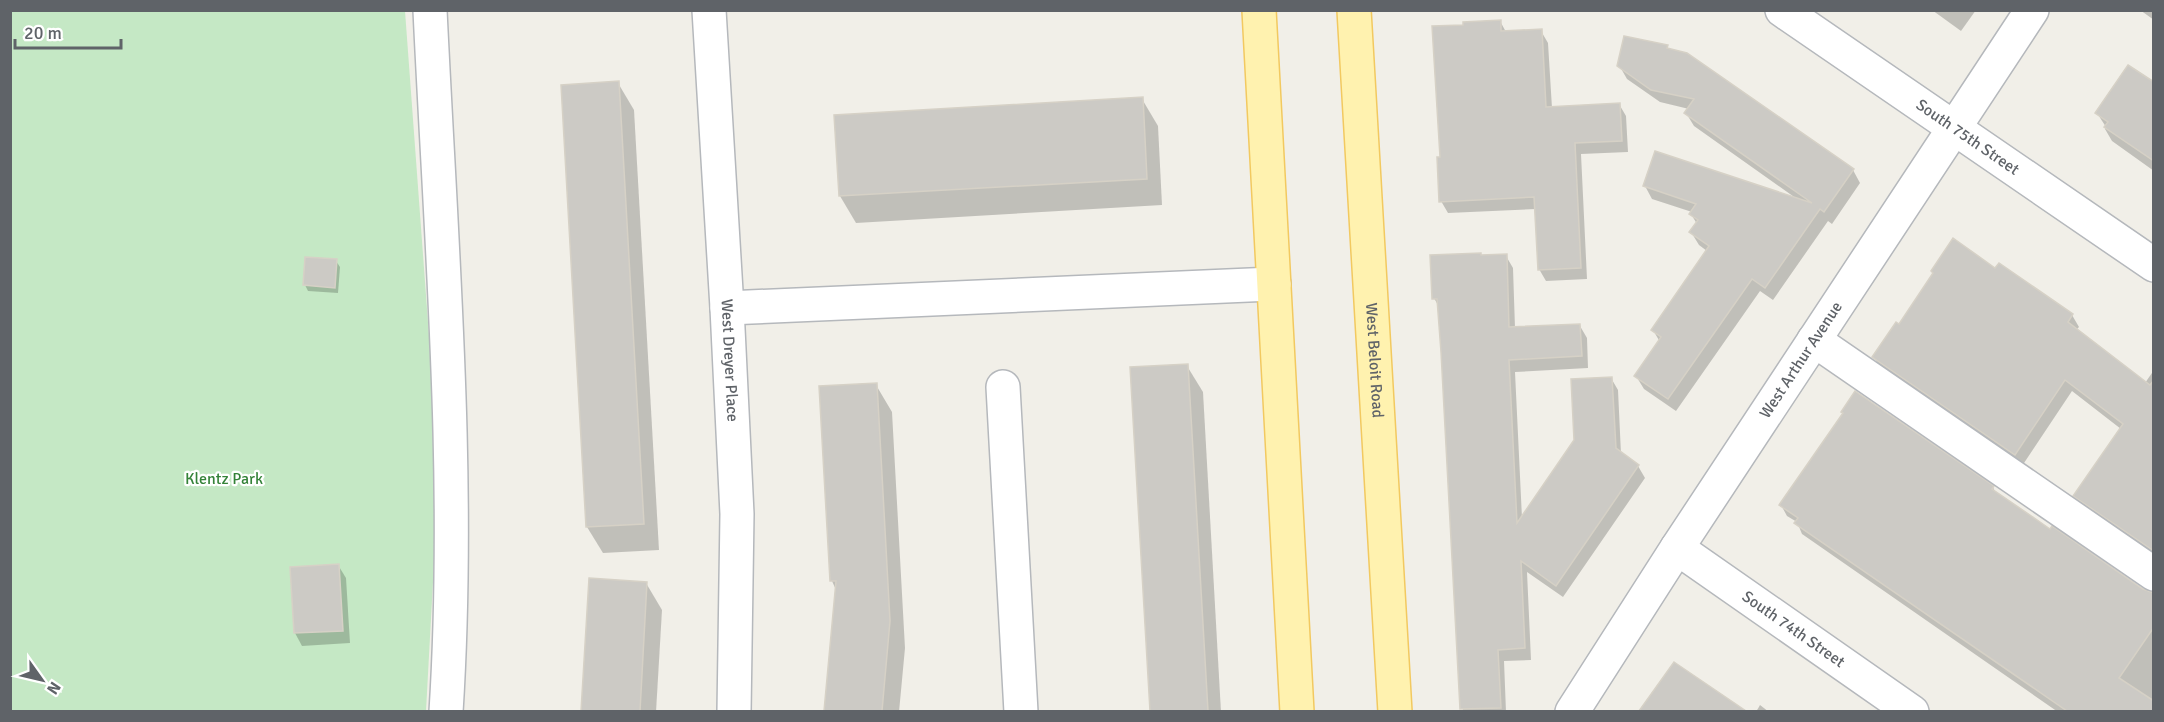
<svg xmlns="http://www.w3.org/2000/svg" width="2164" height="722" font-family="Signika,sans-serif">
<style>
.green{fill:#c5e8c5}
.shadow{fill:#0003}
.building{fill:#cccac5;stroke:#d6d1c6;stroke-width:1.5}
.lines{fill:none;stroke-linecap:round;stroke-linejoin:round}
.minor-casing{stroke:#b5b8bc;stroke-width:36}
.major-casing{stroke:#f2c960;stroke-width:36}
.minor{stroke:#fff;stroke-width:33}
.major{stroke:#fff2af;stroke-width:33}
.labels{text-anchor:middle;dominant-baseline:central;stroke-width:4.5;stroke-linejoin:round;paint-order:stroke}
.street-label{font-size:16px;fill:#5f6368;stroke:#fff}
.park-label{font-size:16px;fill:#348238;stroke:#fff}
</style>
<rect width="100%" height="100%" fill="#f1efe8"/>
<path class="green" d="M 10,11 L 405,11 L 439,471 L 426,711 L 11,711 Z"/>
<g class="shadow">
<path d="M 1932,10 L 1976,10 L 1961,31 Z"/>
<path d="M 2140,10 L 2154,10 L 2154,20 Z"/>
<path d="M 1500,21 L 1506,32 L 1541,31 L 1548,43 L 1552,108 L 1619,104 L 1626,116 L 1628,152 L 1581,154 L 1587,279 L 1546,281 L 1539,269 L 1536,209 L 1448,213 L 1441,201 L 1441,158 L 1465,26 Z"/>
<path d="M 1667,46 L 1669,50 L 1853,170 L 1860,183 L 1832,224 L 1828,221 L 1773,300 L 1760,291 L 1676,411 L 1644,389 L 1636,376 L 1660,342 L 1653,330 L 1707,251 L 1699,245 L 1691,232 L 1697,224 L 1691,214 L 1692,212 L 1652,199 L 1645,186 L 1797,199 L 1694,126 L 1686,113 L 1689,109 L 1660,102 L 1627,79 L 1619,65 Z"/>
<path d="M 618,83 L 634,110 L 659,550 L 603,553 L 587,527 Z"/>
<path d="M 2154,84 L 2154,171 L 2112,141 L 2105,129 L 2106,127 L 2097,113 Z"/>
<path d="M 1142,99 L 1158,126 L 1162,205 L 856,223 L 840,196 L 836,116 Z"/>
<path d="M 1506,256 L 1513,268 L 1515,328 L 1580,326 L 1587,338 L 1588,368 L 1515,372 L 1522,518 L 1576,441 L 1611,378 L 1618,390 L 1621,454 L 1638,466 L 1645,478 L 1563,597 L 1527,572 L 1531,660 L 1504,661 L 1506,712 L 1463,712 L 1439,307 L 1434,298 Z"/>
<path d="M 336,261 L 340,267 L 338,293 L 308,291 L 305,285 Z"/>
<path d="M 1996,270 L 2072,315 L 2079,327 L 2076,330 L 2145,383 L 2154,370 L 2154,557 L 2082,507 L 2075,496 L 2121,429 L 2072,391 L 2022,466 L 1881,369 L 1874,357 L 1899,326 Z"/>
<path d="M 1187,366 L 1203,392 L 1221,712 L 1152,712 L 1132,369 Z"/>
<path d="M 876,385 L 892,412 L 905,648 L 899,712 L 825,712 L 836,590 L 832,581 Z"/>
<path d="M 1842,412 L 1993,487 L 1996,494 L 2154,599 L 2154,712 L 2058,712 L 1802,534 L 1797,522 L 1787,516 L 1781,505 L 1844,414 Z"/>
<path d="M 338,565 L 346,578 L 350,643 L 302,646 L 295,633 Z"/>
<path d="M 590,580 L 646,583 L 662,610 L 656,712 L 582,712 Z"/>
<path d="M 1674,664 L 1743,712 L 1647,712 L 1644,707 Z"/>
<path d="M 1760,705 L 1769,712 L 1756,712 Z"/>
</g>
<g class="building">
<path d="M 1501,20 L 1501,31 L 1542,29 L 1546,107 L 1620,103 L 1622,141 L 1575,143 L 1581,268 L 1538,270 L 1534,197 L 1439,202 L 1437,157 L 1440,157 L 1432,26 L 1463,25 L 1463,22 Z"/>
<path d="M 1624,36 L 1668,45 L 1667,48 L 1687,53 L 1854,169 L 1824,212 L 1820,209 L 1765,288 L 1752,279 L 1668,399 L 1634,376 L 1661,337 L 1651,330 L 1709,246 L 1689,232 L 1698,220 L 1689,214 L 1696,204 L 1643,186 L 1655,151 L 1812,203 L 1684,113 L 1694,99 L 1651,90 L 1617,66 Z"/>
<path d="M 2128,65 L 2154,82 L 2154,161 L 2104,127 L 2108,122 L 2095,113 Z"/>
<path d="M 619,81 L 644,524 L 586,527 L 561,85 Z"/>
<path d="M 1143,97 L 1147,179 L 839,196 L 834,115 Z"/>
<path d="M 1953,238 L 1995,268 L 1999,263 L 2073,314 L 2068,322 L 2150,385 L 2154,380 L 2154,551 L 2073,496 L 2123,424 L 2065,380 L 2015,455 L 1872,357 L 1896,322 L 1899,324 L 1933,273 L 1931,271 Z"/>
<path d="M 1481,253 L 1481,255 L 1507,254 L 1509,327 L 1580,324 L 1582,356 L 1509,360 L 1517,523 L 1574,440 L 1571,379 L 1612,377 L 1616,448 L 1639,465 L 1556,586 L 1521,561 L 1525,648 L 1498,650 L 1501,708 L 1460,709 L 1441,352 L 1437,299 L 1432,299 L 1430,255 Z"/>
<path d="M 305,257 L 337,259 L 335,288 L 303,285 Z"/>
<path d="M 1188,364 L 1208,711 L 1150,711 L 1130,367 Z"/>
<path d="M 877,383 L 890,621 L 882,711 L 824,711 L 836,581 L 830,581 L 819,386 Z"/>
<path d="M 1855,391 L 1994,486 L 1992,489 L 2040,522 L 2050,529 L 2052,526 L 2143,589 L 2154,593 L 2154,627 L 2119,678 L 2154,701 L 2154,711 L 2067,711 L 1794,523 L 1798,518 L 1779,505 L 1843,413 L 1841,412 Z"/>
<path d="M 339,564 L 343,631 L 294,633 L 290,567 Z"/>
<path d="M 589,578 L 647,582 L 640,711 L 581,711 Z"/>
<path d="M 1674,662 L 1746,711 L 1639,711 Z"/>
</g>
<g class="lines">
<g class="minor-casing">
<g id="minor">
<path d="M 430,10 C 441,244 461,478 446,712"/>
<path id="s1" d="M 709,10 L 727,308 L 737,514 L 734,712"/>
<path id="s2" d="M 1782,10 L 2154,265"/>
<path d="M 727,308 L 1274,284"/>
<path d="M 1814,340 L 2154,574"/>
<path d="M 1003,387 L 1021,712"/>
<path id="s3" d="M 1677,548 L 1912,712"/>
<path id="s4" d="M 1572,712 L 1677,548 L 2032,10"/>
</g>
</g>
<g class="major-casing">
<g id="major">
<path d="M 1259,10 L 1297,712"/>
<path id="s5" d="M 1354,10 L 1395,712"/>
</g>
</g>
<use href="#minor" class="minor"/>
<use href="#major" class="major"/>
</g>
<g class="labels">
<g class="street-label">
<text stroke="none"><textPath href="#s2" startOffset="225">South 75th Street</textPath></text>
<text stroke="none"><textPath href="#s4" startOffset="420">West Arthur Avenue</textPath></text>
<text stroke="none"><textPath href="#s1" startOffset="351">West Dreyer Place</textPath></text>
<text stroke="none"><textPath href="#s5" startOffset="351">West Beloit Road</textPath></text>
<text stroke="none"><textPath href="#s3" startOffset="142">South 74th Street</textPath></text>
</g>
<g class="park-label">
<text x="224" y="479">Klentz Park</text>
</g>
</g>
<rect width="2164" height="722" fill="none" stroke="#5f6368" stroke-width="24"/>
<g transform="translate(42 680) rotate(124)" stroke="#ffffff" stroke-width="4.5" paint-order="stroke">
<path d="M0-4.5L10 22L0 15L-10 22Z" fill="#5f6368"/>
<text y="-9" font-size="16" font-weight="bold" text-anchor="middle" fill="#5f6368">N</text>
</g>
<path d="M15 39v9h106v-9" fill="none" stroke="#5f6368" stroke-width="3"/>
<text x="24" y="39" font-size="18" fill="#5f6368" stroke="#ffffff" stroke-width="4.5" paint-order="stroke">20 m</text>
</svg>
